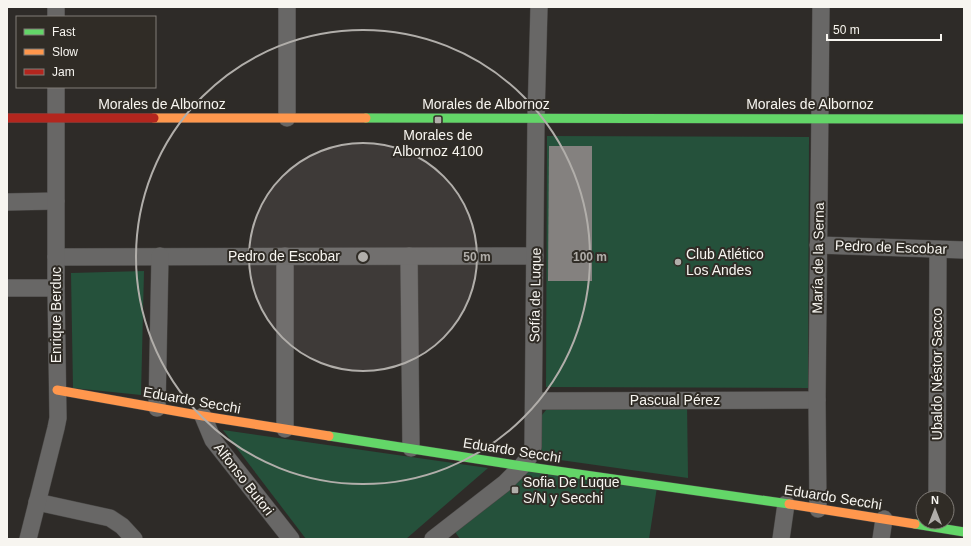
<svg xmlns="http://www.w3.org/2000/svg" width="971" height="546" font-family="Arial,sans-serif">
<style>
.green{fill:#25513b}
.building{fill:#84817f}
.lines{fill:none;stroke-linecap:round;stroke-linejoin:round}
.street-casing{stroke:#494745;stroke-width:18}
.fast-casing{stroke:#494745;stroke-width:10}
.slow-casing{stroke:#494745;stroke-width:10}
.jam-casing{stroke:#494745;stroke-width:10}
.street{stroke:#686766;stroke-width:17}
.fast{stroke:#63d668;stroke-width:9}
.slow{stroke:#ff974d;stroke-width:9}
.jam{stroke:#b3261e;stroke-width:9}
.ring{fill:none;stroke:#b1aeaa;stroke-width:2}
.poi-dot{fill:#b1aeaa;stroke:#302c26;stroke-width:1.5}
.labels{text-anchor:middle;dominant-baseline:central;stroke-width:4;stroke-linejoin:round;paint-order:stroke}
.street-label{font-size:14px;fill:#f7f5f0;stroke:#302c26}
.poi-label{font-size:14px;fill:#f7f5f0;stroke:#302c26;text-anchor:start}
.centre{fill:#b1aeaa;stroke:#302c26;stroke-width:2}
.ring-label{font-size:12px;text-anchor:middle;font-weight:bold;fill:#b1aeaa;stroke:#302c26;stroke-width:4;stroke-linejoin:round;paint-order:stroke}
</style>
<rect width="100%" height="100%" fill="#2e2b28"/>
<g class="green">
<path d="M 547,136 L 809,137 L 808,388 L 546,387 Z"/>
<path d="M 144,271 L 141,395 L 73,388 L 71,273 Z"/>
<path d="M 687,403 L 688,478 L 546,458 L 540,449 L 542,415 L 551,404 Z"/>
<path d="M 223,430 L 488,468 L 406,539 L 306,539 Z"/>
<path d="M 529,470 L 657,487 L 649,539 L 460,539 L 453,529 Z"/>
</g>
<path class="building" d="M 549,146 L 592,146 L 592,281 L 548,281 Z"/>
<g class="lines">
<g class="street-casing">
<g id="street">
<path d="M 56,17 L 56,7"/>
<path d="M 287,118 L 287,7"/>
<path d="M 7,202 L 56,201"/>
<path d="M 818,245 L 964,250"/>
<path d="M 285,256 L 285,429"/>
<path d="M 409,256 L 411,448"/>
<path d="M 56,257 L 535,256"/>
<path d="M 7,288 L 56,288"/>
<path d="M 534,401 L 817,400"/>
<path d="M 157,408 L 160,256"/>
<path d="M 203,416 L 213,440 L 291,539"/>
<path d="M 937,498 L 938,250"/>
<path d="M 37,502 L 110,518 L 122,526 L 134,539"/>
<path d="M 818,509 L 817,400 L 821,7"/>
<path d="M 28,539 L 56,428 L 58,418 L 56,288 L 56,87"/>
<path d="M 433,539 L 505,483 L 522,466 L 529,457 L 533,447 L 536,118 L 539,7"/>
<path d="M 781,539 L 786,504"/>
<path d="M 881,539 L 884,519"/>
</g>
</g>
<g class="fast-casing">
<g id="fast">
<path d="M 366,118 L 964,119"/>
<path d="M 329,436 L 522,466 L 789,504"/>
<path d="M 915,524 L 964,532"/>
</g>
</g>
<g class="slow-casing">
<g id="slow">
<path d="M 154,118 L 366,118"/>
<path d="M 57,390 L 203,416 L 329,436"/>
<path d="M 789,504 L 915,524"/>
</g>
</g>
<g class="jam-casing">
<path id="jam" d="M 7,118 L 154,118"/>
</g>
<use href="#street" class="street"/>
<use href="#fast" class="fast"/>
<use href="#slow" class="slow"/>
<use href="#jam" class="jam"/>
</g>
<circle cx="363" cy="257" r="114" fill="#b1aeaa" fill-opacity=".12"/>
<g class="ring">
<circle cx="363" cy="257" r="114"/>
<circle cx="363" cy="257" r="227"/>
</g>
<g class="poi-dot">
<rect x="434" y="116" width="8" height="8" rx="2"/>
<circle cx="678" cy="262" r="4"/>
<rect x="511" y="486" width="8" height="8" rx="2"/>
</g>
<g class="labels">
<g class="street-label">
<text x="162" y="104">Morales de Albornoz</text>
<text x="486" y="104">Morales de Albornoz</text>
<text x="810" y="104">Morales de Albornoz</text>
<text transform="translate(891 247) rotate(2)">Pedro de Escobar</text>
<text x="284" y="256">Pedro de Escobar</text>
<text transform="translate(818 258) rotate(-89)">María de la Serna</text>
<text transform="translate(535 295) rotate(-89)">Sofía de Luque</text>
<text transform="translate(56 315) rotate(-90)">Enrique Berduc</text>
<text transform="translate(937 374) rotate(-90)">Ubaldo Néstor Sacco</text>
<text transform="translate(192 400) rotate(10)">Eduardo Secchi</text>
<text x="675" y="400">Pascual Pérez</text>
<text transform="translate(512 450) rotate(9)">Eduardo Secchi</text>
<text transform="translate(244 479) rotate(52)">Alfonso Butori</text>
<text transform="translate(833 497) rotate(9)">Eduardo Secchi</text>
</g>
<g class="poi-label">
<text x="438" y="135" text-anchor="middle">Morales de<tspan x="438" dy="16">Albornoz 4100</tspan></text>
<text x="686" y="254">Club Atlético<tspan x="686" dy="16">Los Andes</tspan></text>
<text x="523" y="482">Sofia De Luque<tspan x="523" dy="16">S/N y Secchi</tspan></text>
</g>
</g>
<circle cx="363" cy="257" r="6" class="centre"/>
<g class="ring-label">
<text x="477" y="261">50 m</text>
<text x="590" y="261">100 m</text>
</g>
<rect width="971" height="546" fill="none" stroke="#f7f5f0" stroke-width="16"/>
<rect x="16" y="16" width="140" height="72" fill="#302c26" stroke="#807c77"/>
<rect x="24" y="29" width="20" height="6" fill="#63d668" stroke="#807c77"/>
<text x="52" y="36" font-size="12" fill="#f7f5f0">Fast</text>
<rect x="24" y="49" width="20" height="6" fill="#ff974d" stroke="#807c77"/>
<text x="52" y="56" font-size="12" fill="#f7f5f0">Slow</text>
<rect x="24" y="69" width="20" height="6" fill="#b3261e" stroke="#807c77"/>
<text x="52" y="76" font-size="12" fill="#f7f5f0">Jam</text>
<g transform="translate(935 510)"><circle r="19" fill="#302c26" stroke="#807c77"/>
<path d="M0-3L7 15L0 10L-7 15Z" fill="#b1aeaa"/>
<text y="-6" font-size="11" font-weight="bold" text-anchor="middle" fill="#f7f5f0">N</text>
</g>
<path d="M827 34v6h114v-6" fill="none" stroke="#f7f5f0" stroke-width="2"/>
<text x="833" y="34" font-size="12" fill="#f7f5f0" stroke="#302c26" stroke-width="3" paint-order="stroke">50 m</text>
</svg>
